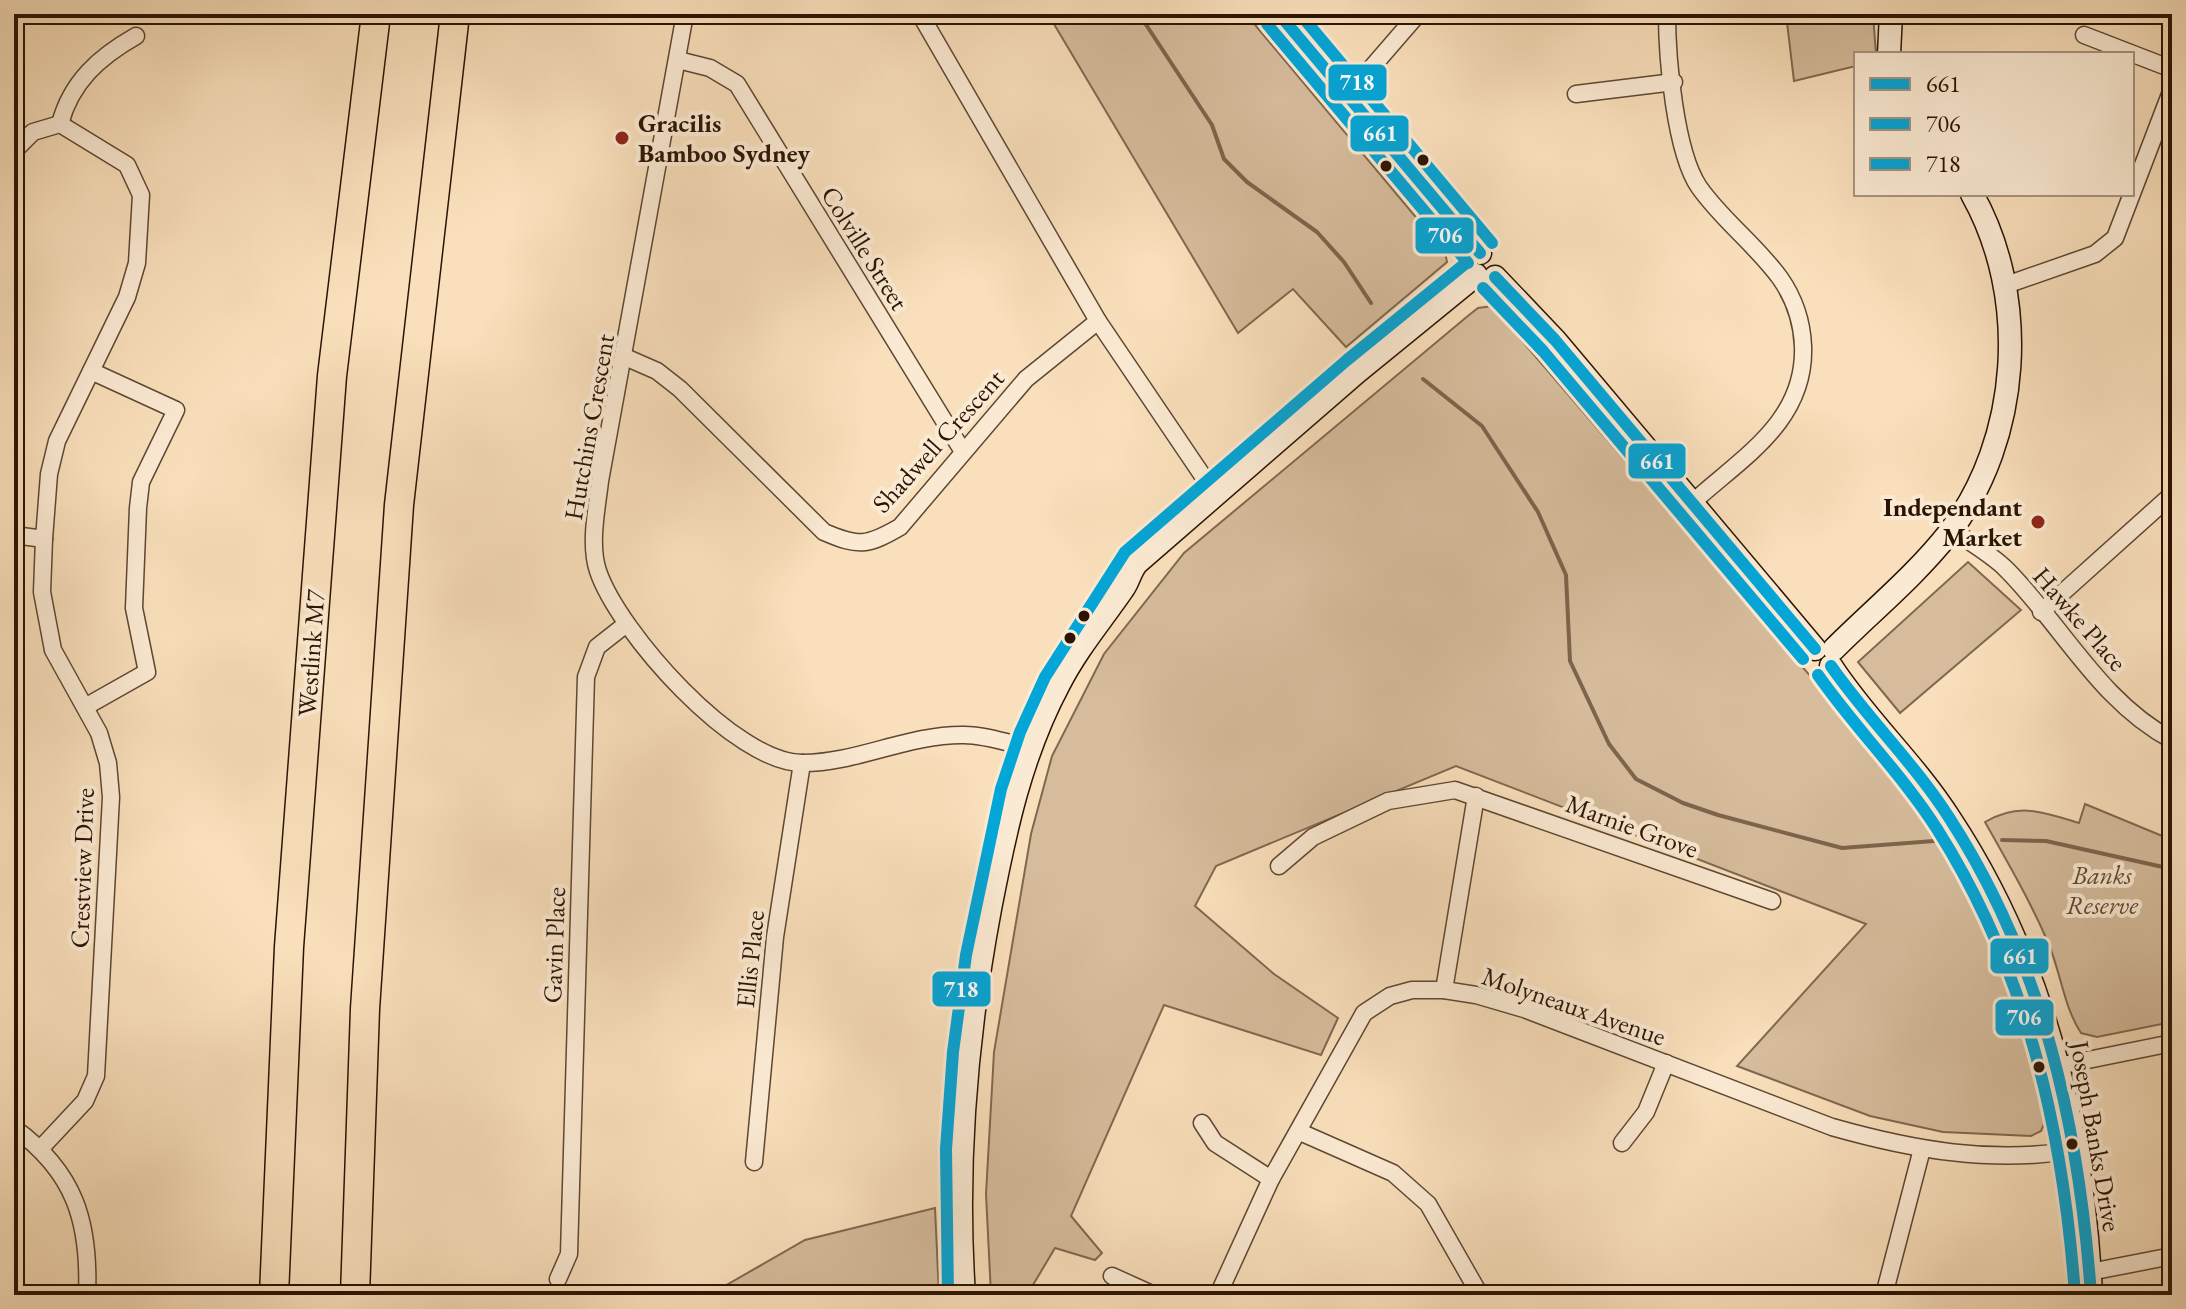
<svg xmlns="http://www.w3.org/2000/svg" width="2186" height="1309" font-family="'EB Garamond',serif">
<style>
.green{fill:#d6bc9c;stroke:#806850;stroke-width:2}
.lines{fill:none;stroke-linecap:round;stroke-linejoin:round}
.stream{stroke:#7d644c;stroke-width:4}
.street-casing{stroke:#5e4731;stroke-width:19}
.secondary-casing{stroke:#2b1403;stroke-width:25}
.highway-casing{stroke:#2b1403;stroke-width:31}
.street{stroke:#fbead3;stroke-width:16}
.secondary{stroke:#fbead3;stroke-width:22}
.highway{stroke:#f9dfbb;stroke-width:28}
.bus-1-casing{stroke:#fbead3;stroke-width:18}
.bus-2-casing{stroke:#fbead3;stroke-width:18}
.bus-3-casing{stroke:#fbead3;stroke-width:18}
.bus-1{stroke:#04a5d7;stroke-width:12}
.bus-2{stroke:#04a5d7;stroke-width:12}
.bus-3{stroke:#04a5d7;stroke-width:12}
.poi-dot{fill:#8f2418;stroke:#fbead3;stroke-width:3}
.bus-dot{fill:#2b1403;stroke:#fbead3;stroke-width:3}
.labels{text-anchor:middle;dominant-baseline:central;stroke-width:8;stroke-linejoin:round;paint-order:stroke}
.poi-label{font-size:26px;font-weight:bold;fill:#2b1403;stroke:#fbead3;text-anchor:start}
.street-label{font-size:26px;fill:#2b1403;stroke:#fbead3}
.park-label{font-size:26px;font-style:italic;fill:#5e4631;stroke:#fbead3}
.line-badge{stroke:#fbead3;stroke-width:3}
.badge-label{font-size:22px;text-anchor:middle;font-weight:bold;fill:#fff}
</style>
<rect width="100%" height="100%" fill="#f9dfbb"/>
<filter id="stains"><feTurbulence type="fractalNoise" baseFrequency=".0025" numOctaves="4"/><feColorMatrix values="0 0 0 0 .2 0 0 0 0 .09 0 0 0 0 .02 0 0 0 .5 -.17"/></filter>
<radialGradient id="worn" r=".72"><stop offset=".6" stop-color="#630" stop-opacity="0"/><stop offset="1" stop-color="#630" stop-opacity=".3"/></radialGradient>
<g class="green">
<path d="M 1048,14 L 1246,14 L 1445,252 L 1447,262 L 1346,347 L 1293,289 L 1238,333 Z"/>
<path d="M 1786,14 L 1873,14 L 1876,54 L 1856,54 L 1856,66 L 1794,81 Z"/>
<path d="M 1492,306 L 1886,764 C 1901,786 1918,807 1932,829 C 1989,918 2020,1019 2046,1120 L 2041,1131 L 2031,1136 L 1943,1132 L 1870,1116 L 1737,1066 L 1866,924 L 1456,766 L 1216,866 L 1195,906 L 1274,974 L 1338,1018 L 1321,1055 L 1164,1005 L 1071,1216 L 1102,1253 L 1095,1260 L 1055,1248 L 1027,1295 L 991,1295 L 986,1194 L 994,1052 L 1031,834 L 1052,756 L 1104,654 L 1184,553 L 1469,315 L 1478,308 Z"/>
<path d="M 1968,562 L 2021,610 L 1900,713 L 1858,662 Z"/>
<path d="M 2085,804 L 2172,840 L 2172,1022 L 2097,1037 L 2081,1033 C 2064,1007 2061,974 2049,945 C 2031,902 2008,863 1985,822 C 2019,802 2043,812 2079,823 Z"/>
<path d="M 935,1208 L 939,1295 L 709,1295 L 805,1240 Z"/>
</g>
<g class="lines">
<g class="stream">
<path d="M 1139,14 L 1212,125 L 1224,159 L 1247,182 L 1317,232 L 1344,262 L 1371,303"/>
<path d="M 1423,379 L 1482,426 L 1538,512 L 1566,575 L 1570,661 L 1609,744 L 1636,779 L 1683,803 L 1718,815 L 1842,848 L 1934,841"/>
<path d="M 2002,840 L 2046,841 L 2172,869"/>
</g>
<g class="street-casing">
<g id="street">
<path d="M 685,14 L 600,481 C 597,508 589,544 598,571 C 618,631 735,764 803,763 C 857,763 909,734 964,735 C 986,735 1008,743 1029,748"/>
<path d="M 920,14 L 1098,321 L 1215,494"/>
<path d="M 1667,14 C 1667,57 1675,152 1699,187 C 1722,220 1756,245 1780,278 C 1794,298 1802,322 1803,346 C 1806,422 1741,458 1692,503"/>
<path d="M 2084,35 L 2172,69"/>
<path d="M 678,60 L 710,68 L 737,84 L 962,450"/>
<path d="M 1576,94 L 1674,82"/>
<path d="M 1347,96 L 1418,14"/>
<path d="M 60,124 C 71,82 99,57 136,36"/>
<path d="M 14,151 L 33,132 L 60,124 L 127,165 L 141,195 L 137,263 L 127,297 L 57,441 L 49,474 L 44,539 L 42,592 L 53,650 L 99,733 L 108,763 L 111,797 L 96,1076 L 85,1101 L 41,1148"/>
<path d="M 2006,285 L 2095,254 L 2115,238 L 2172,89"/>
<path d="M 625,357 L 657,371 L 680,389 L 824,532 C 859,547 867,546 900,527 L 1026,379 L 1098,321"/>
<path d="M 1951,529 C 1969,542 1991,554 2006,569 C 2062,625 2100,702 2172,740"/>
<path d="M 14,535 L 44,539"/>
<path d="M 2041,612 L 2168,498"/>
<path d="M 85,707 L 147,672 L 134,608 L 138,508 L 141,482 L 176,410 L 91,371"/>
<path d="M 1279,866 L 1313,837 L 1388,801 L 1455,790 L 1772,901"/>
<path d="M 1444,990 L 1476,796"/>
<path d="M 2058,1066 L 2172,1043"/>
<path d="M 1202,1123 L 1215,1143 L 1271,1179"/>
<path d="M 14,1128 C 75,1172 90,1222 87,1295"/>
<path d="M 1300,1132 L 1393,1173 L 1428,1204 L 1480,1295"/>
<path d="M 1622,1143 L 1646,1112 L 1666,1063"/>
<path d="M 754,1162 L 775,937 L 802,763"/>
<path d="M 2090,1272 L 2172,1256"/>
<path d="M 1112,1276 L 1154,1295"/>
<path d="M 558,1279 L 569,1254 L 586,677 L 597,647 L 625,625"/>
<path d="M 1218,1295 L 1271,1179 L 1364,1013 L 1390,996 L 1412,990 L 1444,990 L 1476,995 L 1524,1009 L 1832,1127 C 1913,1150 1992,1164 2076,1150"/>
<path d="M 1884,1295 L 1922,1149"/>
</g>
</g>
<g class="secondary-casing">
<g id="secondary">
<path d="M 1279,14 L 1480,253"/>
<path d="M 1889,54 L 1891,14"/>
<path d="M 1495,277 L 1555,340 L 1815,649"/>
<path d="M 1834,649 C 1873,610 1914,577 1949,533 C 2021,439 2030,297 1972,194"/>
<path d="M 1831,666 C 1866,720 1915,764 1950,819 C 2043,960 2083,1127 2091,1295"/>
<path d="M 964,1295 C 955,1165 966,1037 990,909 C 1005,831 1021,755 1059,684 C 1077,649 1101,621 1123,589 C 1129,581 1130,571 1137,563 L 1357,372 L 1476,275"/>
</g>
</g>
<g class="highway-casing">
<g id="highway">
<path d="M 274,1295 L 289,947 L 332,376 L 376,14"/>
<path d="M 355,1295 L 365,1009 L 399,505 L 455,14"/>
</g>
</g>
<use href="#street" class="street"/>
<use href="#secondary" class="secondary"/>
<use href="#highway" class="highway"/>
<g class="bus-1-casing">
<g id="bus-1">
<path d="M 1279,14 L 1480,253"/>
<path d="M 1495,277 L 1555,340 L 1815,649"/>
<path d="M 1831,666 C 1868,719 1915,764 1950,819 C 2043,963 2079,1126 2091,1295"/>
</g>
</g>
<g class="bus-2-casing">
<g id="bus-2">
<path d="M 1267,24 L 1468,263"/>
<path d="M 1483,288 L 1543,351 L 1803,659"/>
<path d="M 1818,675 C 1855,728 1902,774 1937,829 C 2027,971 2063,1129 2075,1295"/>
</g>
</g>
<g class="bus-3-casing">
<g id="bus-3">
<path d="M 1300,14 L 1492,243"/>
<path d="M 948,1295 L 946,1149 L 953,1052 L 966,955 L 1001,789 L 1020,732 L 1045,677 L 1125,552 L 1347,360 L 1466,263"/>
</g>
</g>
<use href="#bus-1" class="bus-1"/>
<use href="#bus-2" class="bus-2"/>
<use href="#bus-3" class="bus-3"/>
</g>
<g class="poi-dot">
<circle cx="622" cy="138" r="8"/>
<circle cx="2038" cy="522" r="8"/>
</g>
<g class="bus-dot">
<circle cx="1423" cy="160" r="7"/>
<circle cx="1386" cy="166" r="7"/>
<circle cx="1084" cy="616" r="7"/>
<circle cx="1070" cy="638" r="7"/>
<circle cx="2039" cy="1067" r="7"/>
<circle cx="2072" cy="1144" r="7"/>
</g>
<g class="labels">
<g class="poi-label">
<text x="638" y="123">Gracilis<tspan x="638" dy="30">Bamboo Sydney</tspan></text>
<text x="2022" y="507" text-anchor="end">Independant<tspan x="2022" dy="30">Market</tspan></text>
</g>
<g class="street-label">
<text transform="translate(865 248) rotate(58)">Colville Street</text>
<text transform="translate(589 427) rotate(-80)">Hutchins Crescent</text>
<text transform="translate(938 441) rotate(-48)">Shadwell Crescent</text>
<text transform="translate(2080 619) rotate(49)">Hawke Place</text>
<text transform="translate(311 653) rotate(-86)">Westlink M7</text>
<text transform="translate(1632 826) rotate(20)">Marnie Grove</text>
<text transform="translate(82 868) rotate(-88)">Crestview Drive</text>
<text transform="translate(554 945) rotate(-88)">Gavin Place</text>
<text transform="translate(750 959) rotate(-84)">Ellis Place</text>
<text transform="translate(1574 1006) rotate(19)">Molyneaux Avenue</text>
<text transform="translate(2096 1136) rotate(80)">Joseph Banks Drive</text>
</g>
<g class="park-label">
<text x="2102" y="875">Banks<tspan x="2102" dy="30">Reserve</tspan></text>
</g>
</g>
<g class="line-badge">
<rect x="1327" y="63" width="61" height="39" rx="8" fill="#04a5d7"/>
<rect x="1349" y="114" width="61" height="39" rx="8" fill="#04a5d7"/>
<rect x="1414" y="216" width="61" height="39" rx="8" fill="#04a5d7"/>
<rect x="1627" y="442" width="60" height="38" rx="8" fill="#04a5d7"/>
<rect x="1989" y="937" width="61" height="38" rx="8" fill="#04a5d7"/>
<rect x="931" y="970" width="61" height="38" rx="8" fill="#04a5d7"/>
<rect x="1994" y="998" width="61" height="39" rx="8" fill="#04a5d7"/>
</g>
<g class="badge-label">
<text x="1357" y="90">718</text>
<text x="1380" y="141">661</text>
<text x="1445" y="243">706</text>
<text x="1657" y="469">661</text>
<text x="2020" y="964">661</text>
<text x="961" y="997">718</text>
<text x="2024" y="1025">706</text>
</g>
<rect width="2186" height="1309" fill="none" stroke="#f9dfbb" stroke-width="48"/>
<rect x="16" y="16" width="2154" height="1277" fill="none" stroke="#2b1403" stroke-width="4"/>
<rect x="24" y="24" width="2138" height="1261" fill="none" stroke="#2b1403" stroke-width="2"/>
<rect x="1854" y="52" width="280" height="144" fill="#fbead3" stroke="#a89480" stroke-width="2"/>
<rect x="1870" y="78" width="40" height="12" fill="#04a5d7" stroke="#a89480" stroke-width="2"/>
<text x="1926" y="92" font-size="24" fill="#2b1403">661</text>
<rect x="1870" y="118" width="40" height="12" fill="#04a5d7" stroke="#a89480" stroke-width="2"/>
<text x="1926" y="132" font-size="24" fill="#2b1403">706</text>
<rect x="1870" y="158" width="40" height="12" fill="#04a5d7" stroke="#a89480" stroke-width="2"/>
<text x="1926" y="172" font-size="24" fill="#2b1403">718</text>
<rect width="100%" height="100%" filter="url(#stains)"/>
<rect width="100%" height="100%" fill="url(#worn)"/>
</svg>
